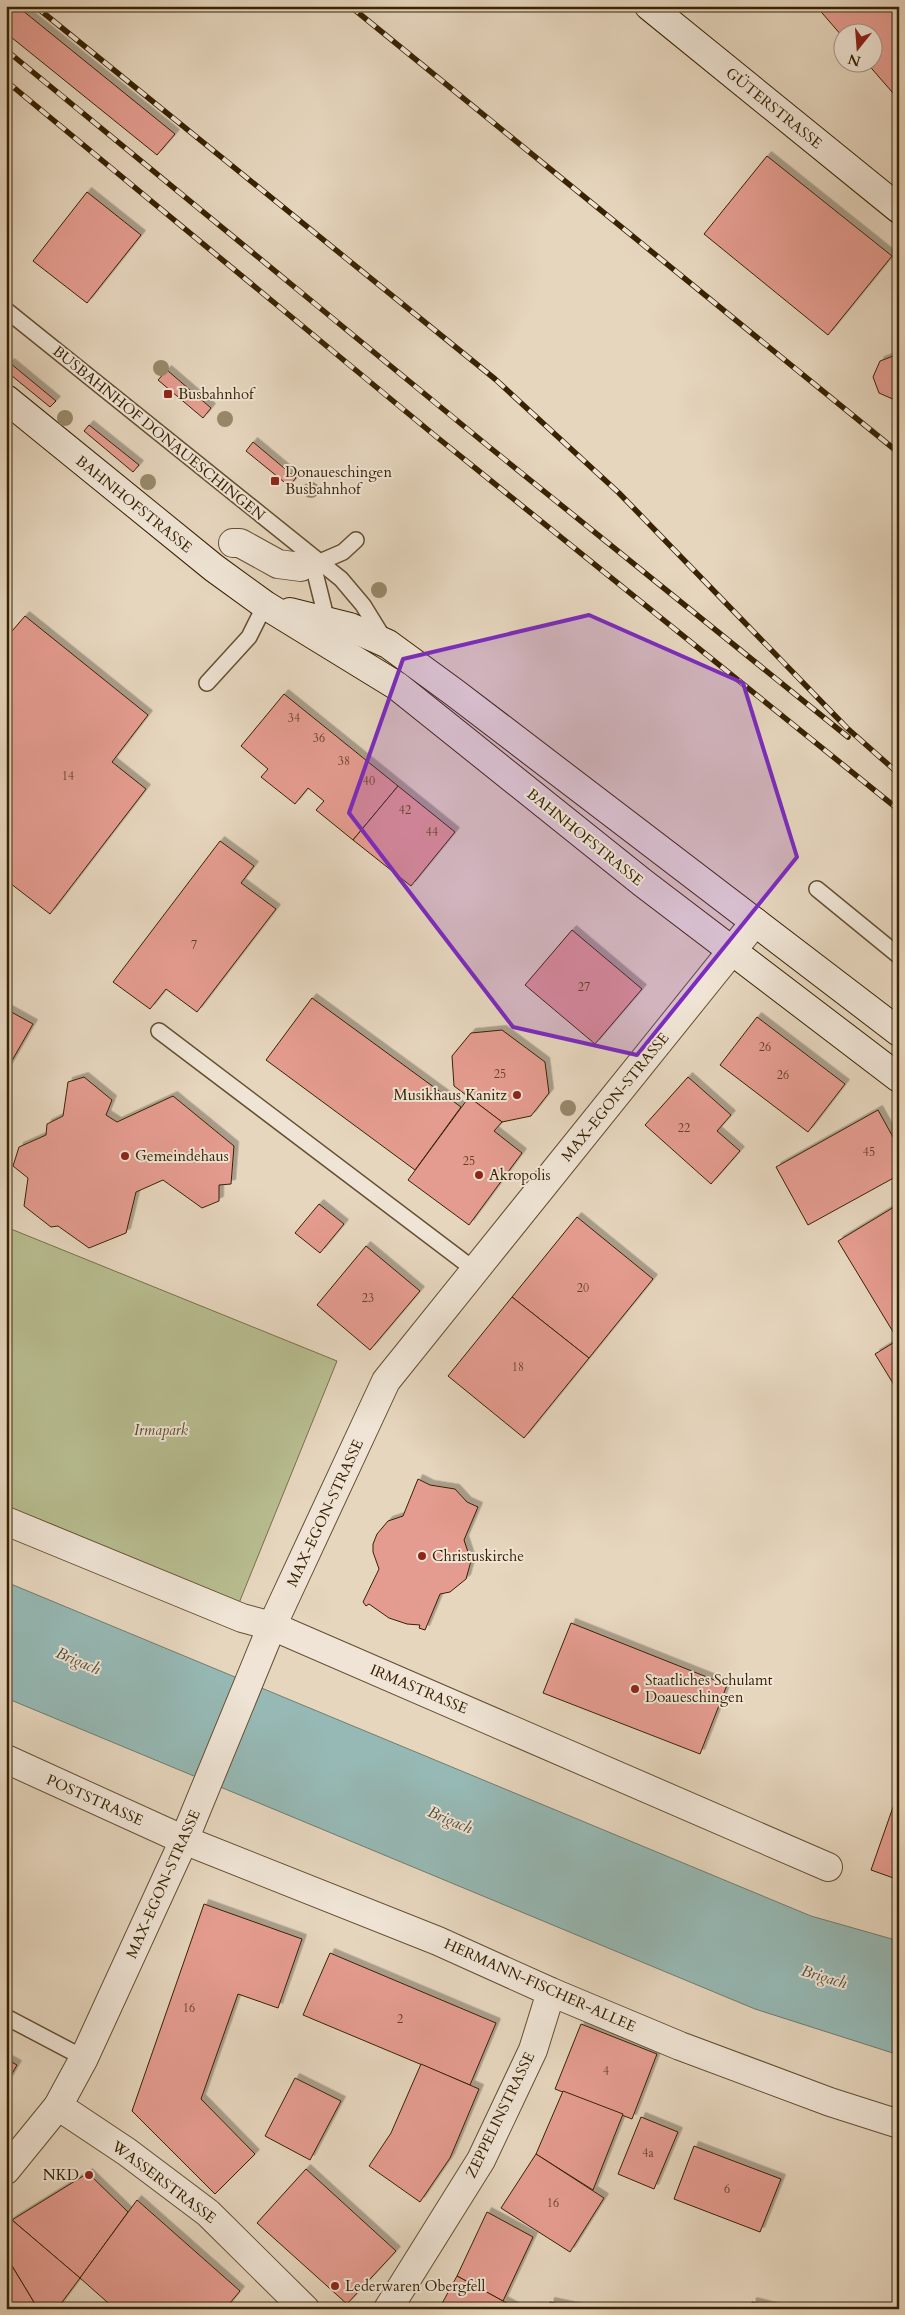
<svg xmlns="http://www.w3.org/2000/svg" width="905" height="2315" font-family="Cardo,serif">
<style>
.green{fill:#b7bd90;stroke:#787049}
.water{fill:#96b9b5;stroke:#707d6d}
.building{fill:#e59c90;stroke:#382202;filter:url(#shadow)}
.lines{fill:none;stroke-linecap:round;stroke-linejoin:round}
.lane-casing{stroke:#644f31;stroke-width:18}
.street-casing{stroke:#644f31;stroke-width:30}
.secondary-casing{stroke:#382202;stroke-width:30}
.lane{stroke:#efe4d5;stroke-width:15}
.street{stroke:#efe4d5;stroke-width:28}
.secondary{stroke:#efe4d5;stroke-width:28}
.rail-casing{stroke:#382202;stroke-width:5.5}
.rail{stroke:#efe4d5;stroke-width:4;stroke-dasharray:11;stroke-linecap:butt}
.tree{fill:#98886a}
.marked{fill:#7b2cbf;fill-opacity:0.2;stroke:#7b2cbf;stroke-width:4;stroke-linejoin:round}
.poi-dot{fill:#8f2418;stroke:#efe4d5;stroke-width:2}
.labels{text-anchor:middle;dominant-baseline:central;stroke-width:4;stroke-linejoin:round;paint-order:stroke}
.number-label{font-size:12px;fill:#634026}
.street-label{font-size:15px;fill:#382202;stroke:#efe4d5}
.poi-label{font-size:15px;fill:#382202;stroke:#efe4d5;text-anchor:start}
.park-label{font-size:15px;font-style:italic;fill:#584926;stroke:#efe4d5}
.water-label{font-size:16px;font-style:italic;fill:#544f38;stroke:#efe4d5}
</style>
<defs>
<filter id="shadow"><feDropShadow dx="4.5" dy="-4.5" stdDeviation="0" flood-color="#0004"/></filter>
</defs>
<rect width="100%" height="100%" fill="#e6d6be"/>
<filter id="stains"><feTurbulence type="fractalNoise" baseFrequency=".004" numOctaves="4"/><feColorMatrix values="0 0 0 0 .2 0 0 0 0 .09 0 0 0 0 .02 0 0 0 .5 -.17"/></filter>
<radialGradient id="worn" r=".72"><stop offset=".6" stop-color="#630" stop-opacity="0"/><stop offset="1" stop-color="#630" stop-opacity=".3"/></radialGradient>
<path class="green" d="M 6,1227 L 337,1361 L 239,1603 L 6,1508 Z"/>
<path class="water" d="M 6,1582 L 811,1916 L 899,1941 L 899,2055 L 755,2009 L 6,1698 Z"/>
<g class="building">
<path d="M 6,6 L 17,6 L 175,134 L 157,155 L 6,33 Z"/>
<path d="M 816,6 L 899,6 L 899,100 L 866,62 L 872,62 L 872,32 L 842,32 L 842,36 Z"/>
<path d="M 767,156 L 892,256 L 828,335 L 704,234 Z"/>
<path d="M 87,192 L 141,235 L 87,303 L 33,261 Z"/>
<path d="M 896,355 L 899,356 L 899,399 L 895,400 L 879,393 L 873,377 L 880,361 Z"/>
<path d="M 10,363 L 56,401 L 50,407 L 6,371 L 6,367 Z"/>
<path d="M 167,370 L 211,408 L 203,418 L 158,380 Z"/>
<path d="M 89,425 L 139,465 L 133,472 L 84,431 Z"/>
<path d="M 253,442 L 296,478 L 289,486 L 246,451 Z"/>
<path d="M 25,616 L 148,715 L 112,762 L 146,789 L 50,914 L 6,880 L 6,638 Z"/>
<path d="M 284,694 L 398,786 L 353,840 L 316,810 L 324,801 L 308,788 L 295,804 L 261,777 L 268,769 L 241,746 Z"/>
<path d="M 398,786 L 455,832 L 411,886 L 353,840 Z"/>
<path d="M 220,841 L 254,866 L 241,883 L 276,909 L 197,1012 L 166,989 L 150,1009 L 113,982 Z"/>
<path d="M 572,930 L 642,989 L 595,1044 L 525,985 Z"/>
<path d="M 312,998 L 461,1107 L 415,1170 L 266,1060 Z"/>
<path d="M 6,1009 L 33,1024 L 6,1071 Z"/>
<path d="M 757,1017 L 845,1084 L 808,1132 L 720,1065 Z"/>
<path d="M 502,1030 L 545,1062 L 549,1093 L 531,1116 L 502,1122 L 454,1086 L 452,1056 L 471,1033 Z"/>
<path d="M 84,1077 L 112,1100 L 106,1115 L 117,1122 L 173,1096 L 234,1146 L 231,1184 L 219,1185 L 219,1201 L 202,1208 L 163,1180 L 136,1192 L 126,1233 L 89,1248 L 58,1226 L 51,1227 L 24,1206 L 28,1178 L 13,1166 L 19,1147 L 46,1135 L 47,1124 L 63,1116 L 68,1082 Z"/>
<path d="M 688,1077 L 731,1115 L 717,1131 L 740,1151 L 711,1184 L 645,1125 Z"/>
<path d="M 469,1097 L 502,1122 L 494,1131 L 522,1153 L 469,1225 L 408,1180 Z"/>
<path d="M 878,1110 L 899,1148 L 899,1175 L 808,1225 L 776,1167 Z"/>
<path d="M 319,1204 L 344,1224 L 320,1253 L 295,1233 Z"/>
<path d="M 899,1204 L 899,1340 L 898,1340 L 838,1241 Z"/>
<path d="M 577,1217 L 653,1279 L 589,1358 L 512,1297 Z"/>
<path d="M 366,1246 L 420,1291 L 370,1350 L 317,1305 Z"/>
<path d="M 512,1297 L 589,1358 L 524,1438 L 448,1376 Z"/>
<path d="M 898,1340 L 899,1340 L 899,1393 L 875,1354 Z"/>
<path d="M 418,1479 L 430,1485 L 455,1489 L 467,1502 L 478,1507 L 464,1540 L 471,1561 L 466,1579 L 450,1592 L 440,1594 L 425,1630 L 419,1628 L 420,1625 L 407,1624 L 389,1618 L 369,1604 L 366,1606 L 363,1602 L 379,1569 L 373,1552 L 373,1544 L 377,1534 L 388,1521 L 403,1516 Z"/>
<path d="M 571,1623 L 727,1685 L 700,1754 L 543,1693 Z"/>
<path d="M 899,1790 L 899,1880 L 871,1870 Z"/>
<path d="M 204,1904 L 302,1939 L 278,2008 L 238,1994 L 201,2099 L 255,2154 L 215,2194 L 132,2111 Z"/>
<path d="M 330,1953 L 496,2023 L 470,2085 L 303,2015 Z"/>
<path d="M 581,2024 L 657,2054 L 632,2119 L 555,2089 Z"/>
<path d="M 6,2059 L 17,2065 L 6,2084 Z"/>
<path d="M 421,2064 L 479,2089 L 450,2158 L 420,2202 L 369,2166 L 391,2133 Z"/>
<path d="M 295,2078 L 341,2101 L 310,2160 L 265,2136 Z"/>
<path d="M 563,2091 L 623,2114 L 593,2190 L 536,2154 Z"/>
<path d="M 641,2117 L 678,2132 L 654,2189 L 618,2174 Z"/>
<path d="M 694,2146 L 781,2179 L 760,2232 L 674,2199 Z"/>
<path d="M 536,2154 L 604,2198 L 570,2252 L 501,2208 Z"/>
<path d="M 306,2169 L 396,2251 L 347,2304 L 257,2223 Z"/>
<path d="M 88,2173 L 128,2212 L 80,2278 L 12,2220 Z"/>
<path d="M 137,2200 L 240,2291 L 225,2309 L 115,2309 L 80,2278 Z"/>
<path d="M 487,2212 L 533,2237 L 503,2301 L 457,2276 Z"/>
<path d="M 12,2220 L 80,2278 L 57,2309 L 38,2309 L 6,2256 L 6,2225 Z"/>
<path d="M 6,2256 L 38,2309 L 6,2309 Z"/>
<path d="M 457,2276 L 503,2301 L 518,2309 L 439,2309 Z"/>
<path d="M 550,2302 L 583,2309 L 549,2309 Z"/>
<path d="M 752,2302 L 780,2309 L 751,2309 Z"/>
</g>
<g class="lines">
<g class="lane-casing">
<g id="lane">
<path d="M 6,310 L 341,579 L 363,605 L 384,639"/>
<path d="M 311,557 L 328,625"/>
<path d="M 313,565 L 343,552 L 356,540"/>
<path d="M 207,683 L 249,637 L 265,605"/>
<path d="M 817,889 L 899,956"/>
<path d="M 159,1031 L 476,1271"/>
<path d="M 6,2017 L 84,2058"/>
</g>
</g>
<g class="street-casing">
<g id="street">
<path d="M 233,543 L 240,543 L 278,564 L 301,567"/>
<path d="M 6,1521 L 242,1618 L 272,1626 L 828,1867"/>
<path d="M 6,1759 L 184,1840 L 438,1941 L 551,1992 L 680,2046 L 830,2102 L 899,2124"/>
<path d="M 58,2106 L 127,2152 L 208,2213 L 305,2309"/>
<path d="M 6,2170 L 58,2106 L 84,2058 L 184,1840 L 272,1626 L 386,1381 L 755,922"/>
<path d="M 388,2309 L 481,2160 L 533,2050 L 551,1992"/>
</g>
</g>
<g class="secondary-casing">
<g id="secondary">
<path d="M 649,6 L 899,209"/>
<path d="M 6,399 L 214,568 L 265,605 L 397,686 L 643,883 L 899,1078"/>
<path d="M 290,612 L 350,627 L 388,644 L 455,693 L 899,1032"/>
</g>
</g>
<use href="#lane" class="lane"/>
<use href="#street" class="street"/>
<use href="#secondary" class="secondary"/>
<g class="rail-casing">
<g id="rail">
<path d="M 35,6 L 495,379 L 619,493 L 847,728 L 899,774"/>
<path d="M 350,6 L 899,453"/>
<path d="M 6,50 L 488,446 L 848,737"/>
<path d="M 6,81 L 433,434 L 899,810"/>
</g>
</g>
<use href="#rail" class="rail"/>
</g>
<g class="tree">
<circle cx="161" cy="368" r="8"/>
<circle cx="65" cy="418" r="8"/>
<circle cx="225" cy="419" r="8"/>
<circle cx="148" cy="482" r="8"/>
<circle cx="311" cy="490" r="8"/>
<circle cx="379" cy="590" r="8"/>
<circle cx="568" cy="1108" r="8"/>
</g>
<path class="marked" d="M 589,615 L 743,683 L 797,857 L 637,1055 L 513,1027 L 349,813 L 403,659 Z"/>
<g class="poi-dot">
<rect x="163" y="389" width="10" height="10" rx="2.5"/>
<rect x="270" y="476" width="10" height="10" rx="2.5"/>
<circle cx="517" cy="1095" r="5"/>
<circle cx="125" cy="1156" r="5"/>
<circle cx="479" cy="1175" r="5"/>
<circle cx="422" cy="1556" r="5"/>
<circle cx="635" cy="1689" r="5"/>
<circle cx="89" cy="2175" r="5"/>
<circle cx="335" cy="2286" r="5"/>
</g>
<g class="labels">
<g class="number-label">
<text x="294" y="718">34</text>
<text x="319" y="738">36</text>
<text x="344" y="761">38</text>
<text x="68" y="776">14</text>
<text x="369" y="781">40</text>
<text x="405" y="810">42</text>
<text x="432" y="832">44</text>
<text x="194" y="945">7</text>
<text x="584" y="987">27</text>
<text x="765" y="1047">26</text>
<text x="500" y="1074">25</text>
<text x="783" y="1075">26</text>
<text x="684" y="1128">22</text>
<text x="869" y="1152">45</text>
<text x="469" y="1161">25</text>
<text x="583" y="1288">20</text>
<text x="368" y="1298">23</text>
<text x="518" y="1367">18</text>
<text x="189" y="2008">16</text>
<text x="400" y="2019">2</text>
<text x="606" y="2071">4</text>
<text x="648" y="2153">4a</text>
<text x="727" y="2189">6</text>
<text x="553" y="2203">16</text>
</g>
<g class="street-label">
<text transform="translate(774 108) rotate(39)">GÜTERSTRASSE</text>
<text transform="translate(159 433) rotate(39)">BUSBAHNHOF DONAUESCHINGEN</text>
<text transform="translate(134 504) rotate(39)">BAHNHOFSTRASSE</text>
<text transform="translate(585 837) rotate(39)">BAHNHOFSTRASSE</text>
<text transform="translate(615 1097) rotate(-51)">MAX-EGON-STRASSE</text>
<text transform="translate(325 1513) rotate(-65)">MAX-EGON-STRASSE</text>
<text transform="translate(419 1689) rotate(23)">IRMASTRASSE</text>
<text transform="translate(95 1800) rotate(24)">POSTSTRASSE</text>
<text transform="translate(163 1884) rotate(-66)">MAX-EGON-STRASSE</text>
<text transform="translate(540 1985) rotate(24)">HERMANN-FISCHER-ALLEE</text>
<text transform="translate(500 2115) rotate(-64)">ZEPPELINSTRASSE</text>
<text transform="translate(164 2182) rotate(37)">WASSERSTRASSE</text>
</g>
<g class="poi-label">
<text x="178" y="394">Busbahnhof</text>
<text x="285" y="472">Donaueschingen<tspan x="285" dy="17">Busbahnhof</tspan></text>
<text x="507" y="1095" text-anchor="end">Musikhaus Kanitz</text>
<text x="135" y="1156">Gemeindehaus</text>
<text x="489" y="1175">Akropolis</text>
<text x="432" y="1556">Christuskirche</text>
<text x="645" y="1680">Staatliches Schulamt<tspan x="645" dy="17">Doaueschingen</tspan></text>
<text x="79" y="2175" text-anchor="end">NKD</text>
<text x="345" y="2286">Lederwaren Obergfell</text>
</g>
<g class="park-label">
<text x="161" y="1430">Irmapark</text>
</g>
<g class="water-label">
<text transform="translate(78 1661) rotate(23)">Brigach</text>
<text transform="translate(450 1820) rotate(23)">Brigach</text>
<text transform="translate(824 1977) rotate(17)">Brigach</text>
</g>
</g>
<rect width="905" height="2315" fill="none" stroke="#e6d6be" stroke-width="25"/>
<rect x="8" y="8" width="890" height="2300" fill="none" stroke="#382202" stroke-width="2.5"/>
<rect x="12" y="12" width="880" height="2290" fill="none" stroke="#382202"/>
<g transform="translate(858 48) rotate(197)"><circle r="24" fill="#efe4d5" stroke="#a69681"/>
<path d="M0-4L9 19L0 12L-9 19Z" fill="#8f2418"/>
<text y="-8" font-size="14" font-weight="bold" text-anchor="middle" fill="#382202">N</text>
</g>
<rect width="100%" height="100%" filter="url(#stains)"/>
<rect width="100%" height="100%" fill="url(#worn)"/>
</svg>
